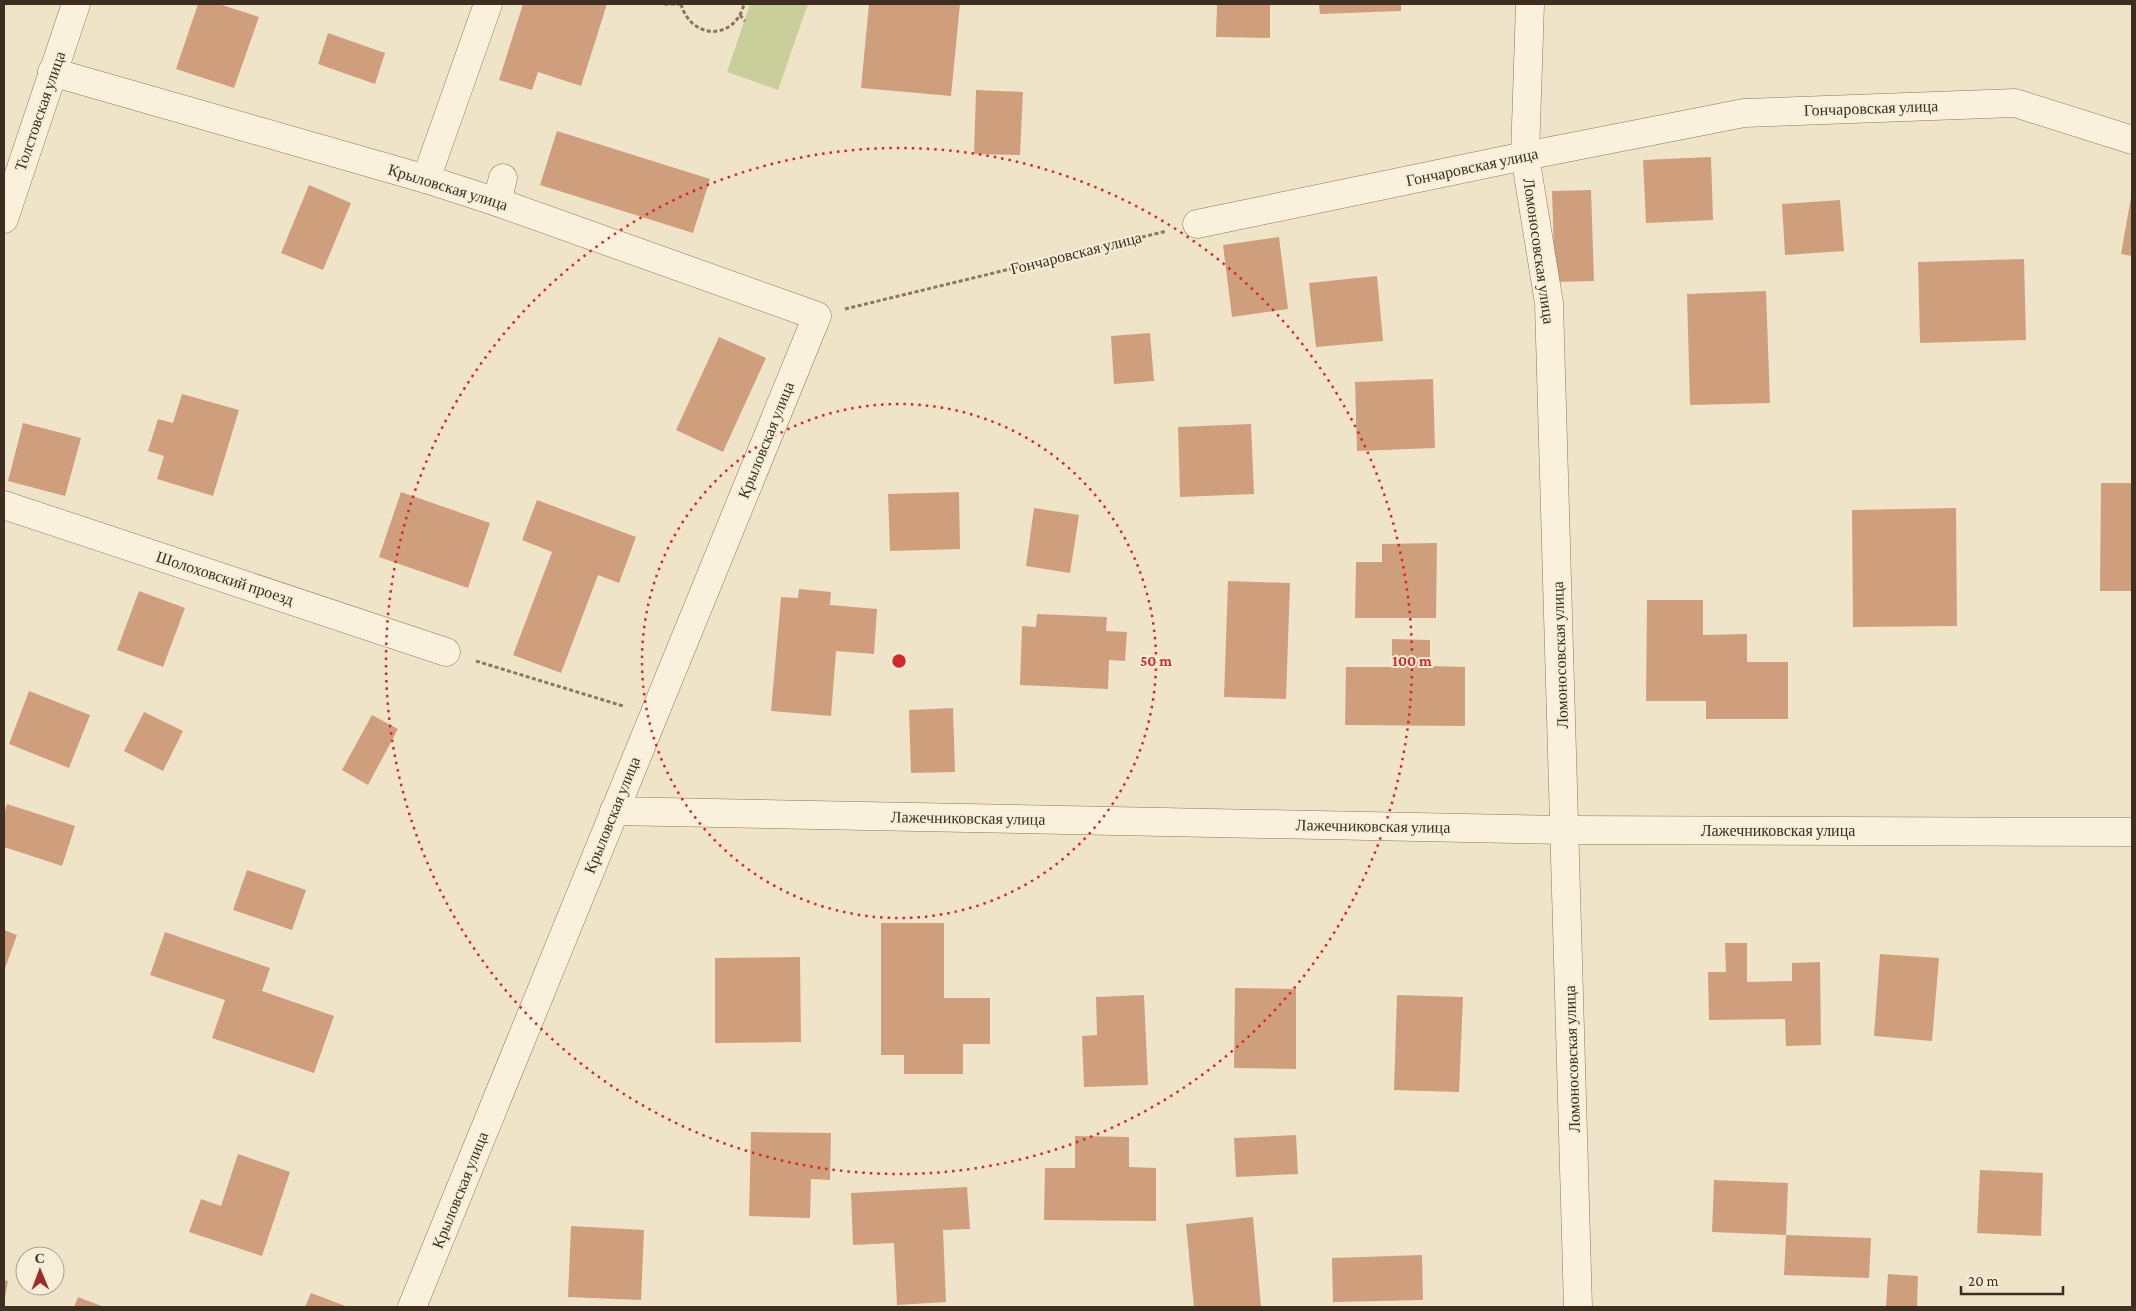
<svg xmlns="http://www.w3.org/2000/svg" width="2136" height="1311" font-family="'Crimson Pro',serif">
<style>
.green{fill:#c9cf9b}
.building{fill:#cf9f7d}
.lines{fill:none;stroke-linecap:round;stroke-linejoin:round}
.minor-casing{stroke:#8d765c;stroke-width:29}
.path{stroke:#8d765c;stroke-width:3;stroke-dasharray:4 2.5;stroke-linecap:butt}
.minor{stroke:#faf1dc;stroke-width:28}
.ring{fill:none;stroke:#d62828;stroke-width:2.5;stroke-dasharray:2.5 5}
.labels{text-anchor:middle;dominant-baseline:central;stroke-width:4;stroke-linejoin:round;paint-order:stroke}
.street-label{font-size:16px;fill:#3d2e20;stroke:#f7eed8}
.centre{fill:#d62828;stroke:#f7eed8;stroke-width:2.5}
.ring-label{font-size:15px;text-anchor:middle;font-weight:bold;fill:#d62828;stroke:#f7eed8;stroke-width:4;stroke-linejoin:round;paint-order:stroke}
</style>
<rect width="100%" height="100%" fill="#f0e4c8"/>
<path class="green" d="M 750,4 L 808,4 L 778,90 L 727,72 Z"/>
<g class="building">
<path d="M 198,4 L 219,4 L 259,17 L 234,88 L 176,69 Z"/>
<path d="M 523,4 L 607,4 L 581,86 L 538,72 L 532,90 L 499,80 Z"/>
<path d="M 869,4 L 960,4 L 951,96 L 861,88 Z"/>
<path d="M 1217,4 L 1270,4 L 1270,38 L 1216,37 Z"/>
<path d="M 1319,4 L 1401,4 L 1401,11 L 1320,14 Z"/>
<path d="M 328,33 L 385,53 L 375,84 L 318,64 Z"/>
<path d="M 976,90 L 1023,92 L 1020,155 L 974,154 Z"/>
<path d="M 557,131 L 710,179 L 693,233 L 540,185 Z"/>
<path d="M 1711,157 L 1713,220 L 1646,223 L 1643,160 Z"/>
<path d="M 309,185 L 351,203 L 323,270 L 281,253 Z"/>
<path d="M 1591,190 L 1594,281 L 1555,282 L 1552,191 Z"/>
<path d="M 2131,197 L 2132,197 L 2132,256 L 2121,254 Z"/>
<path d="M 1840,200 L 1844,251 L 1785,255 L 1782,204 Z"/>
<path d="M 1279,237 L 1288,309 L 1232,317 L 1223,245 Z"/>
<path d="M 2024,259 L 2026,340 L 1920,343 L 1918,262 Z"/>
<path d="M 1377,276 L 1383,341 L 1316,347 L 1309,283 Z"/>
<path d="M 1766,291 L 1770,403 L 1690,405 L 1687,294 Z"/>
<path d="M 1150,333 L 1154,381 L 1114,384 L 1111,336 Z"/>
<path d="M 719,337 L 766,358 L 723,452 L 676,430 Z"/>
<path d="M 1433,379 L 1435,448 L 1357,451 L 1355,382 Z"/>
<path d="M 182,394 L 239,410 L 213,496 L 157,479 L 164,456 L 148,451 L 158,419 L 173,423 Z"/>
<path d="M 23,423 L 81,438 L 65,496 L 8,481 Z"/>
<path d="M 1251,424 L 1254,494 L 1180,497 L 1178,427 Z"/>
<path d="M 2101,483 L 2132,483 L 2132,591 L 2100,591 Z"/>
<path d="M 401,492 L 490,523 L 468,588 L 379,557 Z"/>
<path d="M 959,492 L 960,549 L 890,551 L 888,494 Z"/>
<path d="M 537,500 L 636,537 L 619,583 L 598,575 L 561,673 L 513,655 L 552,552 L 522,540 Z"/>
<path d="M 1034,508 L 1079,515 L 1070,573 L 1026,566 Z"/>
<path d="M 1956,508 L 1957,626 L 1853,627 L 1852,510 Z"/>
<path d="M 1437,543 L 1436,618 L 1355,618 L 1356,562 L 1382,562 L 1382,544 Z"/>
<path d="M 1228,581 L 1290,583 L 1286,699 L 1224,697 Z"/>
<path d="M 799,589 L 831,592 L 830,605 L 877,609 L 874,654 L 836,651 L 831,716 L 771,711 L 781,597 L 798,598 Z"/>
<path d="M 139,591 L 185,608 L 163,667 L 117,650 Z"/>
<path d="M 1647,600 L 1703,600 L 1703,635 L 1747,634 L 1747,662 L 1788,662 L 1788,719 L 1706,719 L 1706,701 L 1646,701 Z"/>
<path d="M 1037,614 L 1107,617 L 1106,631 L 1127,632 L 1125,661 L 1109,660 L 1108,689 L 1020,685 L 1022,626 L 1036,627 Z"/>
<path d="M 1392,639 L 1430,640 L 1430,666 L 1465,667 L 1465,726 L 1345,725 L 1346,667 L 1392,667 Z"/>
<path d="M 29,691 L 90,715 L 69,768 L 9,744 Z"/>
<path d="M 953,708 L 955,772 L 911,773 L 909,710 Z"/>
<path d="M 144,712 L 183,731 L 163,771 L 124,751 Z"/>
<path d="M 372,715 L 398,729 L 368,785 L 342,770 Z"/>
<path d="M 7,804 L 75,826 L 62,866 L 4,847 L 4,815 Z"/>
<path d="M 247,870 L 306,890 L 292,930 L 233,910 Z"/>
<path d="M 881,923 L 944,923 L 944,998 L 990,998 L 990,1044 L 963,1044 L 963,1074 L 904,1074 L 904,1055 L 881,1055 Z"/>
<path d="M 4,930 L 17,935 L 4,971 Z"/>
<path d="M 165,932 L 270,968 L 262,991 L 334,1016 L 314,1073 L 212,1038 L 225,1000 L 150,975 Z"/>
<path d="M 1725,943 L 1747,943 L 1747,982 L 1792,981 L 1792,963 L 1820,962 L 1821,1045 L 1786,1046 L 1785,1019 L 1709,1020 L 1708,972 L 1726,972 Z"/>
<path d="M 1880,954 L 1939,958 L 1932,1041 L 1874,1036 Z"/>
<path d="M 800,957 L 801,1042 L 715,1043 L 715,958 Z"/>
<path d="M 1235,988 L 1296,989 L 1296,1069 L 1234,1068 Z"/>
<path d="M 1144,995 L 1148,1085 L 1084,1087 L 1082,1036 L 1097,1035 L 1096,997 Z"/>
<path d="M 1397,995 L 1463,997 L 1459,1092 L 1394,1090 Z"/>
<path d="M 751,1132 L 831,1133 L 830,1180 L 811,1179 L 810,1218 L 749,1216 Z"/>
<path d="M 1296,1135 L 1298,1174 L 1236,1177 L 1234,1138 Z"/>
<path d="M 1075,1136 L 1129,1137 L 1129,1167 L 1156,1168 L 1156,1221 L 1044,1220 L 1045,1168 L 1075,1168 Z"/>
<path d="M 238,1154 L 290,1172 L 262,1256 L 189,1232 L 201,1199 L 221,1206 Z"/>
<path d="M 1980,1170 L 2043,1173 L 2041,1236 L 1977,1233 Z"/>
<path d="M 1714,1180 L 1788,1183 L 1786,1235 L 1712,1232 Z"/>
<path d="M 967,1187 L 970,1229 L 943,1230 L 946,1302 L 897,1305 L 894,1243 L 853,1245 L 851,1193 Z"/>
<path d="M 1253,1217 L 1261,1307 L 1194,1307 L 1186,1224 Z"/>
<path d="M 571,1226 L 644,1230 L 641,1300 L 568,1297 Z"/>
<path d="M 1786,1235 L 1871,1238 L 1869,1278 L 1784,1275 Z"/>
<path d="M 1422,1255 L 1423,1300 L 1333,1302 L 1332,1258 Z"/>
<path d="M 1888,1274 L 1918,1276 L 1917,1307 L 1886,1307 Z"/>
<path d="M 4,1280 L 8,1281 L 5,1297 L 4,1297 Z"/>
<path d="M 311,1293 L 348,1307 L 305,1307 Z"/>
<path d="M 78,1297 L 104,1307 L 74,1307 Z"/>
</g>
<g class="lines">
<g class="minor-casing">
<g id="minor">
<path d="M 1530,4 L 1525,156 L 1549,303 L 1578,1307"/>
<path d="M 52,72 L 426,179 L 497,202 L 817,316 L 412,1307"/>
<path d="M 426,179 L 488,4"/>
<path d="M 497,202 L 503,178"/>
<path d="M 4,219 L 76,4"/>
<path d="M 1197,224 L 1525,156 L 1744,113 L 2015,103 L 2132,140"/>
<path d="M 4,505 L 446,652"/>
<path d="M 614,811 L 1566,830 L 2132,832"/>
</g>
</g>
<g class="path">
<path d="M 664,4 L 681,4"/>
<path d="M 681,4 C 691,40 735,41 744,4"/>
<path d="M 740,15 L 745,21"/>
<path d="M 845,309 L 1167,231"/>
<path d="M 476,661 L 623,706"/>
</g>
<use href="#minor" class="minor"/>
</g>
<g class="ring">
<circle cx="899" cy="661" r="257"/>
<circle cx="899" cy="661" r="513"/>
</g>
<g class="labels">
<g class="street-label">
<text transform="translate(1871 108) rotate(-2)">Гончаровская улица</text>
<text transform="translate(40 111) rotate(-71)">Толстовская улица</text>
<text transform="translate(1472 167) rotate(-12)">Гончаровская улица</text>
<text transform="translate(448 187) rotate(17)">Крыловская улица</text>
<text transform="translate(1539 251) rotate(82)">Ломоносовская улица</text>
<text transform="translate(1076 253) rotate(-14)">Гончаровская улица</text>
<text transform="translate(766 440) rotate(-68)">Крыловская улица</text>
<text transform="translate(225 578) rotate(18)">Шолоховский проезд</text>
<text transform="translate(1560 655) rotate(-92)">Ломоносовская улица</text>
<text transform="translate(612 815) rotate(-68)">Крыловская улица</text>
<text transform="translate(968 818) rotate(1)">Лажечниковская улица</text>
<text transform="translate(1373 826) rotate(1)">Лажечниковская улица</text>
<text x="1778" y="830">Лажечниковская улица</text>
<text transform="translate(1572 1059) rotate(-92)">Ломоносовская улица</text>
<text transform="translate(460 1190) rotate(-68)">Крыловская улица</text>
</g>
</g>
<circle cx="899" cy="661" r="8" class="centre"/>
<g class="ring-label">
<text x="1156" y="666">50 m</text>
<text x="1412" y="666">100 m</text>
</g>
<rect width="2136" height="1311" fill="none" stroke="#3d2e20" stroke-width="10"/>
<g transform="translate(40 1271) rotate(359)"><circle r="24" fill="#f7eed8" stroke="#ada18e"/>
<path d="M0-4L9 19L0 12L-9 19Z" fill="#9e2a2b"/>
<text y="-8" font-size="14" font-weight="bold" text-anchor="middle" fill="#3d2e20">С</text>
</g>
<path d="M1961 1286v8h102v-8" fill="none" stroke="#3d2e20" stroke-width="2.5"/>
<text x="1968" y="1286" font-size="15" fill="#3d2e20" stroke="#f7eed8" stroke-width="4" paint-order="stroke">20 m</text>
</svg>
